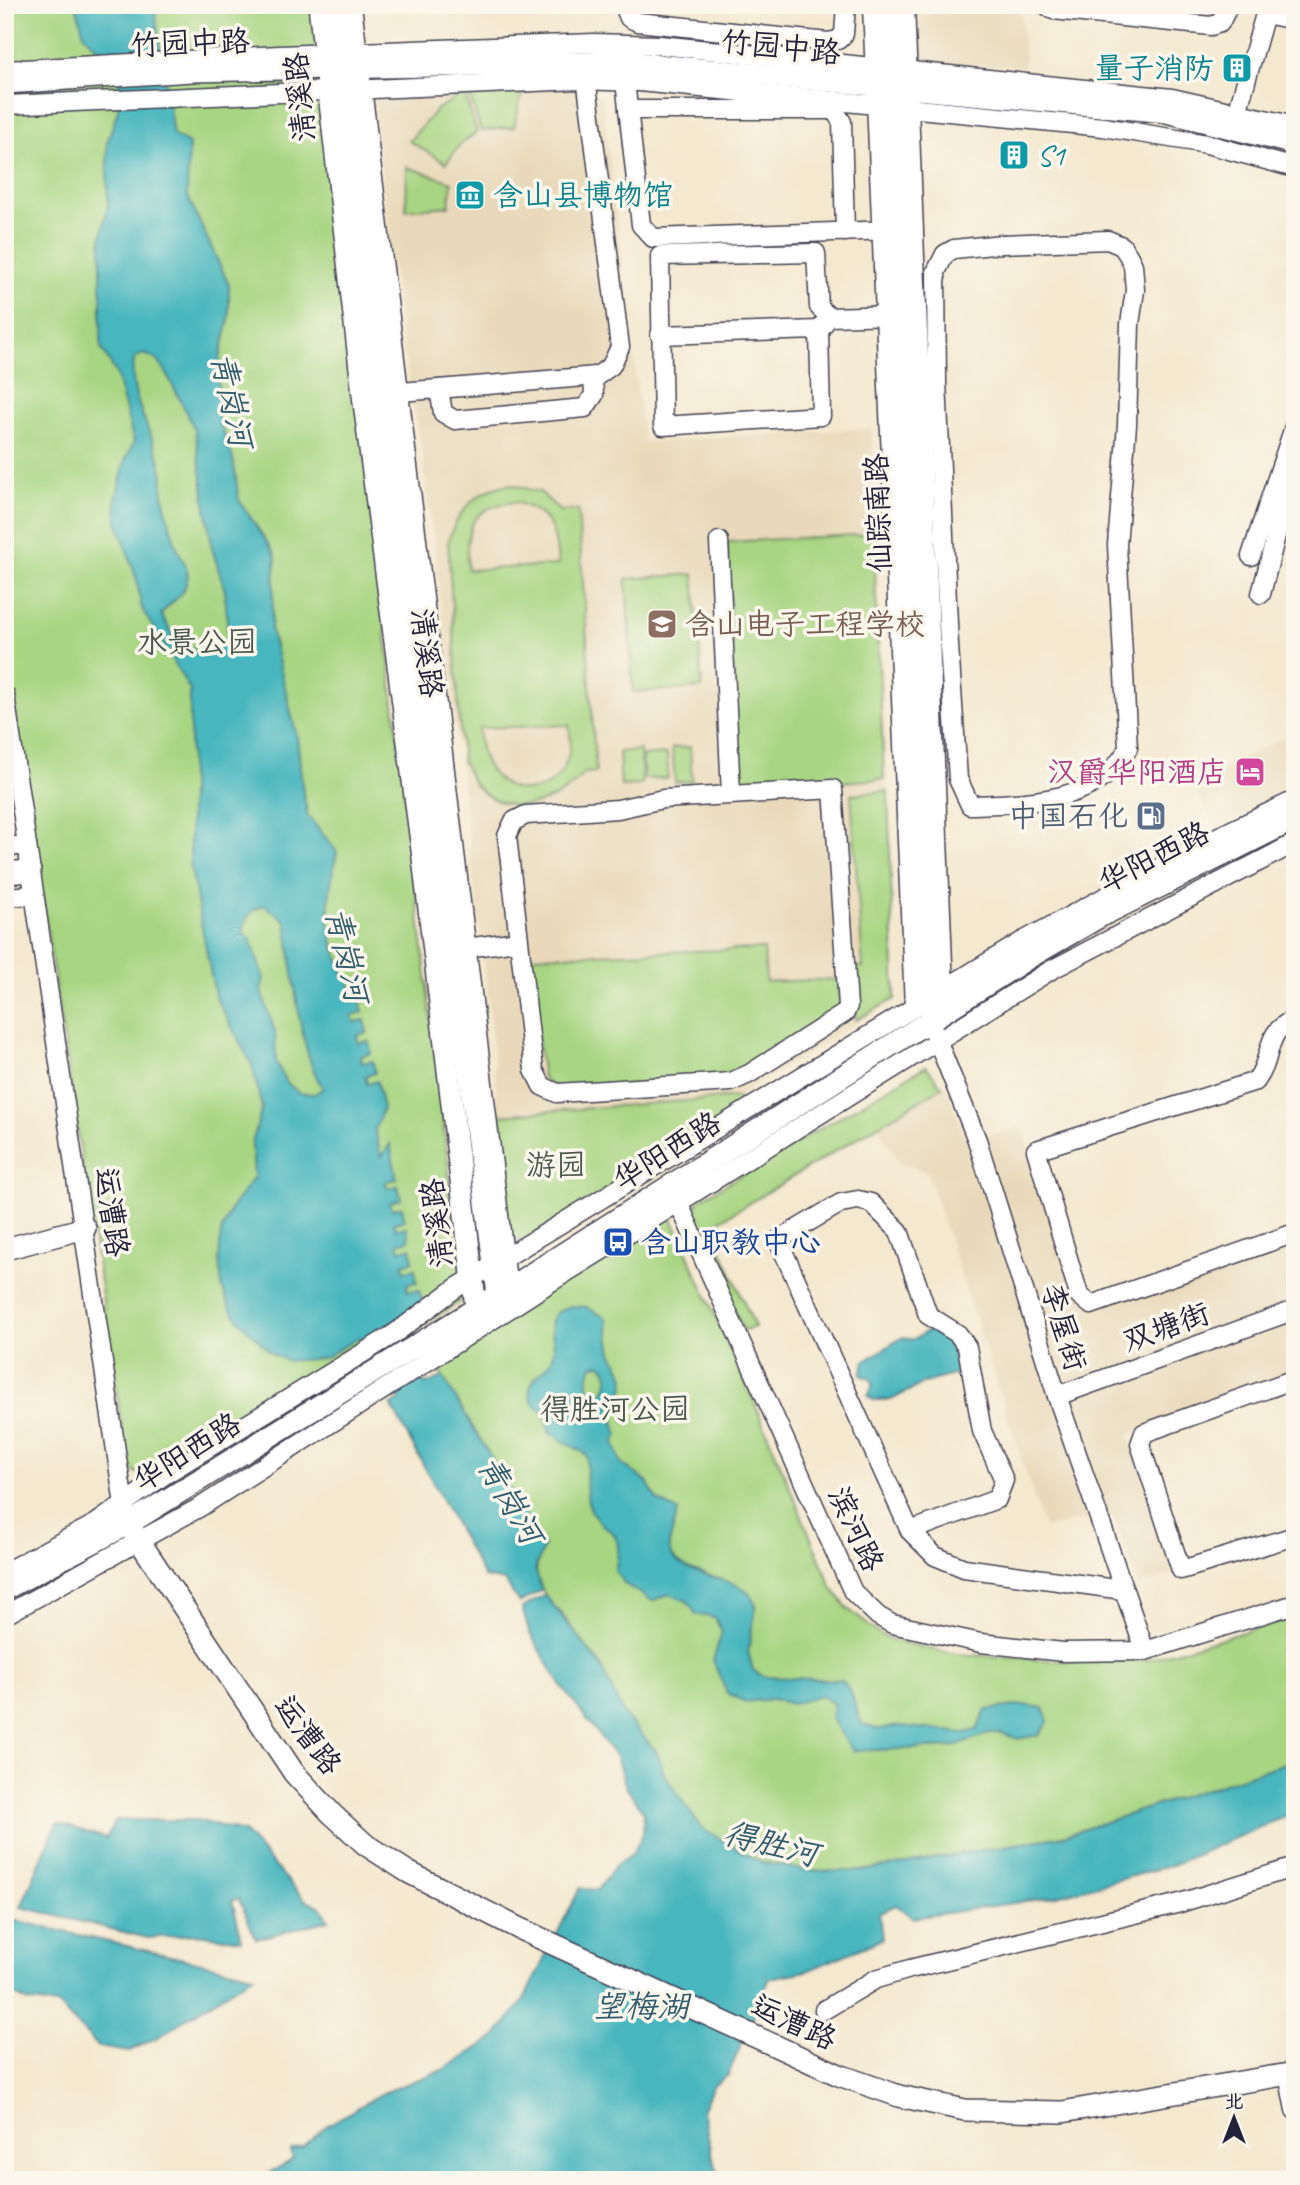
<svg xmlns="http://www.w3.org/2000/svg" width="1300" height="2185" font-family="Caveat,'LXGW WenKai TC',sans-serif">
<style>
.built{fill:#e9d9ba}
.green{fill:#a8d582;stroke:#657c5e;stroke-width:2;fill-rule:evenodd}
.water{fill:#47b6be;stroke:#346c7c;stroke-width:2;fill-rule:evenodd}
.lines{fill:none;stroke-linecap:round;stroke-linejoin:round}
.minor-casing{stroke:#424051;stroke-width:21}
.major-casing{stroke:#424051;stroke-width:24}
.minor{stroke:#fff;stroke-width:18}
.major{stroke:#fff;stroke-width:21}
.labels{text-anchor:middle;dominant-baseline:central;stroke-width:7;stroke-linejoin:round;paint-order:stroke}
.street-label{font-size:30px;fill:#22223b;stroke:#fbf7ec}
.culture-label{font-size:30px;fill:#0d838f;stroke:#fbf7ec;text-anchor:start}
.education-label{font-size:30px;fill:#785e54;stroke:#fbf7ec;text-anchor:start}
.park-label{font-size:30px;fill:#4a5850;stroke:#fbf7ec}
.hotel-label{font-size:30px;fill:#b23c85;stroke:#fbf7ec;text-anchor:end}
.service-label{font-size:30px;fill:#4e5e75;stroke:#fbf7ec;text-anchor:end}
.transit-label{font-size:30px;fill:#164399;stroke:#fbf7ec;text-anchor:start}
.water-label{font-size:32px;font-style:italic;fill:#315d6f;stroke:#fbf7ec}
</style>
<rect width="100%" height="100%" fill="#fbf7ec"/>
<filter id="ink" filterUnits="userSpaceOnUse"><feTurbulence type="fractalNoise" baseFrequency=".0143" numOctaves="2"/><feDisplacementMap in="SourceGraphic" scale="14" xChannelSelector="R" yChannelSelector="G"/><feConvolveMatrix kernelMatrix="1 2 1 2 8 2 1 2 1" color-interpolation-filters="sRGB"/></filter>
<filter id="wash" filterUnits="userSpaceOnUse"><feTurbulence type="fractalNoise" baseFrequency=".00686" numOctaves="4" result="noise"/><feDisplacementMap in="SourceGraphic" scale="28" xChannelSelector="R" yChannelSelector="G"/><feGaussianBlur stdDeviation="1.57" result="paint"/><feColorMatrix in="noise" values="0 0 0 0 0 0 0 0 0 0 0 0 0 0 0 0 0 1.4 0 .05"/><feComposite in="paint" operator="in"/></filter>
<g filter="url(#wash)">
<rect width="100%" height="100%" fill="#f4e8cf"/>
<g class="built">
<path d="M 914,5 L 1020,5 L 1025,67 L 928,63 L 915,47 Z"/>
<path d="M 576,82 L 602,98 L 644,442 L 872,428 L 895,999 L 738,1097 L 498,1115 L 489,1006 L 423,456 L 401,339 L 373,102 L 376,95 Z"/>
<path d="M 1295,731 L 1295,787 L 1216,829 L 1193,785 Z"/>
<path d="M 945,1085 L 966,1140 L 1022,1127 L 1083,1293 L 1099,1300 L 1295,1231 L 1295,1374 L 1128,1435 L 1173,1574 L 1138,1585 L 1113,1514 L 1044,1528 L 927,1172 L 899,1163 L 878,1127 Z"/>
</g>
<g class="green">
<path d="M 5,5 L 312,5 L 464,1300 L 310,1393 L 176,1484 L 148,1479 L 128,1468 L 5,650 Z"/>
<path d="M 505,91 L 522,93 L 514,127 L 481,131 L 470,97 Z"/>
<path d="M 464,93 L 477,132 L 461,144 L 446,163 L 409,141 L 436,110 Z"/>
<path d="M 407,167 L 452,182 L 449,206 L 406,210 Z"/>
<path d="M 509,484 L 540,492 L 560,511 L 578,510 L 596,772 L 584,773 C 559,806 507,820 475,785 C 470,778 466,768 462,761 L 448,542 C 457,511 476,490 509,484 ZM 515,502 C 551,512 556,531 558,565 L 468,570 C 464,530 470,506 515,502 ZM 569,725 C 583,809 478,814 479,728 Z"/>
<path d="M 873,534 L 884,779 L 748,788 L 737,778 L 727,542 Z"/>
<path d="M 694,574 L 702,688 L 633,692 L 626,579 Z"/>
<path d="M 690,747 L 692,781 L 675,782 L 672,748 Z"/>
<path d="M 640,750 L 642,785 L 621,786 L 619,752 Z"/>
<path d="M 667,754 L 668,778 L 644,779 L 642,756 Z"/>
<path d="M 888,791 L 895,999 L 856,1020 L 852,968 L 863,967 L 851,794 Z"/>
<path d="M 764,949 L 766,982 L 840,979 L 840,1007 L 733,1077 L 560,1091 L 543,1079 L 527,956 Z"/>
<path d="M 926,1066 L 942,1087 L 711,1226 L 755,1327 L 743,1330 L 690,1214 L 701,1199 Z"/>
<path d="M 738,1097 L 743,1107 L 524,1243 L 513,1240 L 507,1230 L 498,1115 Z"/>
<path d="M 657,1211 L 671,1217 L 753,1400 L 831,1586 L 847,1608 L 879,1634 L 897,1642 L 956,1654 L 1080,1662 L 1147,1660 L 1295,1617 L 1295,1760 L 1063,1836 L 861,1871 L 811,1871 L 760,1862 L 701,1828 L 664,1774 L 657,1752 L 624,1715 L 600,1664 L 560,1612 L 549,1603 L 536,1577 L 538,1557 L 439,1369 Z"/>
</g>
<g class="water">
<path d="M 76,5 L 154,5 L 173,135 L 189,144 L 187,195 L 229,285 L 229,319 L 218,366 L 219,420 L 233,459 L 239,500 L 276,556 L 271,630 L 297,737 L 303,793 L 308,816 L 337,852 C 324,912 324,938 354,992 L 348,993 L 350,1001 L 360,1000 L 363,1012 L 352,1015 L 354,1022 L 365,1020 L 367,1033 L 357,1035 L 358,1043 L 369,1041 L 371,1053 L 361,1056 L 362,1063 L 373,1061 L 375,1073 L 365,1076 L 367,1084 L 377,1081 L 383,1109 L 375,1129 L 381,1157 L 390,1144 L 397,1179 L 386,1181 L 387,1188 L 398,1186 L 401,1199 L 390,1202 L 392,1209 L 402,1207 L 405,1220 L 394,1223 L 396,1229 L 407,1227 L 409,1240 L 398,1243 L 400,1250 L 411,1248 L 413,1261 L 403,1264 L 404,1271 L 415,1269 L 417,1282 L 407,1284 L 408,1291 L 419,1290 L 422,1301 L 414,1310 L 387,1325 L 388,1331 L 420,1380 L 426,1384 L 443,1377 L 544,1546 L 535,1569 L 542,1590 L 519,1603 L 505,1581 L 484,1577 L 391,1405 L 399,1400 L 400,1393 L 372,1341 L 360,1337 L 324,1358 L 287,1361 L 271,1353 L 241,1322 L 230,1308 L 222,1287 L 219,1260 L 221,1232 L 230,1210 L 254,1177 L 252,1143 L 262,1108 L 252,1065 L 215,996 L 190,864 L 190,690 L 142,609 L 136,577 L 117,521 L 116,499 L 125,461 L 134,442 L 116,373 L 101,348 L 101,239 L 108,205 L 107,143 L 118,110 L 120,72 L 84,35 ZM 145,354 L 157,360 L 165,370 L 195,430 L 212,548 L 225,591 L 228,636 L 214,652 L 203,656 L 173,636 L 161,614 C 171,602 184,596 187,580 C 190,566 180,558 176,545 C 171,529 165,510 163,493 C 162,485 164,478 162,471 C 156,435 124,394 135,357 ZM 264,905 L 286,921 C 293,964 298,1053 323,1088 L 315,1094 L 299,1093 L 286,1082 L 276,1062 L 275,1032 L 261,990 L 264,978 L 250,939 L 243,933 C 246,917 249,911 264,905 Z"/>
<path d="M 572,1306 L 587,1307 L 606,1318 L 612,1352 L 625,1377 L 623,1391 L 613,1401 L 611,1410 L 618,1436 L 614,1442 L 621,1463 L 647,1482 L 657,1500 L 678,1511 C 676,1520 668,1542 669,1548 C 673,1575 729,1575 748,1592 C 751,1595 754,1602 756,1606 L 748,1651 L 753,1670 L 764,1677 L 842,1680 C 855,1694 854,1707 862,1724 L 878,1729 L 901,1726 L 964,1733 L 977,1730 L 986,1710 L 1023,1705 L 1044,1708 L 1048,1722 L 1039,1735 L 1018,1739 L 1001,1733 L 989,1733 L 952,1747 L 853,1751 L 831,1718 L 834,1704 L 821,1696 L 792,1704 L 773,1699 L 745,1702 L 727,1693 L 713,1661 L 722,1632 L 715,1618 L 696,1614 L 687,1601 L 669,1594 L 652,1601 L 625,1584 L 615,1571 C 626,1521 604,1538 591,1510 C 583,1492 588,1475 587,1456 C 576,1445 562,1442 550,1433 C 548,1427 547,1418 543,1412 C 537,1406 532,1405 530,1395 C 527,1377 546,1373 552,1359 C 561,1338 535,1315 572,1306 ZM 601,1364 C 612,1374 609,1386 600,1395 L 588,1388 L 588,1378 L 593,1365 Z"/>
<path d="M 934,1327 L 947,1333 L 954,1343 L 949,1343 L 956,1366 L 961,1365 L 960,1373 L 924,1383 L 891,1400 L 873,1400 L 868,1396 L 873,1385 L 871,1379 L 861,1375 L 865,1361 L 903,1337 C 915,1344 922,1333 934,1327 Z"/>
<path d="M 545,1595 L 600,1664 L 624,1715 L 657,1752 L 664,1774 L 701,1828 L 761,1862 L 811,1871 L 861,1871 L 1063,1836 L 1295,1760 L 1295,1812 L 1173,1865 L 1053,1897 L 913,1918 L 896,1905 L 879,1913 L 882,1939 L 807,1971 L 770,1978 L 728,2075 L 713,2086 L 702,2111 L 714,2161 L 721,2180 L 256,2180 L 289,2162 L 293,2158 L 291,2150 L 303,2147 L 326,2126 L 383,2093 L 445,2069 L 495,2037 L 522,2003 L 580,1888 L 598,1890 L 615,1866 L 632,1854 L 643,1834 L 644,1813 L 626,1787 L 616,1757 L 562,1687 L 529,1632 L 522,1608 Z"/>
<path d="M 116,1820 L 197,1820 L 244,1832 L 304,1899 L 321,1907 L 329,1920 L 256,1939 L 239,1899 L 232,1900 L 242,1940 L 197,1934 L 148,1938 L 21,1907 L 57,1823 L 106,1838 Z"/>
<path d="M 13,1920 L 254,1975 L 160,2036 L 128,2052 L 99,2047 L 58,2005 L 29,2002 L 5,1990 L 5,1932 Z"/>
</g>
</g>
<g filter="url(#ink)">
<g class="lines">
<g class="minor-casing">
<g id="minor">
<path d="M 352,5 L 508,1289"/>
<path d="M 624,5 L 629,18 L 638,22 L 828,42 L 838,40 L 844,34 L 846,5"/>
<path d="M 872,5 L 914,1007"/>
<path d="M 905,5 L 944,989"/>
<path d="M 1046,5 L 1053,10 L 1211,26 L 1220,23 L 1229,5"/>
<path d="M 5,70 L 280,55 L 594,43 L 660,45 L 1172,98 L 1295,126"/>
<path d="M 624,72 L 641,225 L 653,238 L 893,230"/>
<path d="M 5,105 L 578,80 L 639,82 L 1103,127 L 1207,144 L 1295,168"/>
<path d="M 628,110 L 834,110 L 842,122 L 845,232"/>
<path d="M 1235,120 L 1265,14 L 1295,20"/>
<path d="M 1108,240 L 1122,246 L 1128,255 L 1133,265 L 1135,290 L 1130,324 L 1127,425 L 1117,545 L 1128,748 C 1101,804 1021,803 970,805 L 958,779 L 949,645 L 937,382 L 936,272 L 945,254 L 954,249 L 1002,244 Z"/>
<path d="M 819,330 L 821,416 L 663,426 L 660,256 L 816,253 L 819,307 L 829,317"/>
<path d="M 660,335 L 819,330 L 829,317 L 894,315"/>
<path d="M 439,389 L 443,413 L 455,420 L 585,408 L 594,395 L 593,376"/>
<path d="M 388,393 L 597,376 L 611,366 L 620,347 L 585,69"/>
<path d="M 719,541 L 731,794"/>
<path d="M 1251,556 L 1295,424"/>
<path d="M 1261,594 L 1295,462"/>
<path d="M 5,695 L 125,1512"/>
<path d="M 833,789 L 848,1006 L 845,1013 L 749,1074 L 731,1082 L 557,1093 L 542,1086 L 534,1070 L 507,836 L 514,821 L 526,815 L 618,809 L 663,799 Z"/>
<path d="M 5,847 L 27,845"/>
<path d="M 5,897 L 34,895"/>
<path d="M 466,948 L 518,941"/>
<path d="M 1295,1019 C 1262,1033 1275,1055 1256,1081 L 1036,1150 L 1079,1295 L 1091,1305 L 1295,1233"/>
<path d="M 934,1032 L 977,1140 L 1057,1396 L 1145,1651"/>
<path d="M 674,1193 L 853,1592 L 878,1616 L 892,1624 L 981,1643 L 1063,1652 L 1145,1651 L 1295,1604"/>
<path d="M 1295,1379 L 1144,1433 L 1140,1444 L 1181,1570 L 1295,1536"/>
<path d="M 1057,1396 L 1295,1310"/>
<path d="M 910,1531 L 997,1499 L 1004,1480 L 982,1431 L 967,1347 L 958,1334 L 928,1315 L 899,1231 L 871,1203 L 858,1200 L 841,1203 L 778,1240 L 910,1531 L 935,1556 L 964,1568 L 1123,1590"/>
<path d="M 5,1572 L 95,1524 L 169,1472 L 394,1334 L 456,1288 L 1021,942 L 1213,839 L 1295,800"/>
<path d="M 5,1615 L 202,1506 L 548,1284 L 1051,970 L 1295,843"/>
<path d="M 824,2010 L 876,1979 L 910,1969 L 1180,1903 L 1295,1867"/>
<path d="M 1288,2074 L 1295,2110"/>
</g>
</g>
<g class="major-casing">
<g id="major">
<path d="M 319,5 L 363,395 L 423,858 L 476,1308"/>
<path d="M 335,5 L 381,393 L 498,1295"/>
<path d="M 887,5 L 912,617 L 932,1019"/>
<path d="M 5,83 L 192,71 L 623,62 L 1167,112 L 1295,144"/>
<path d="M 5,873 L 30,871"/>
<path d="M 5,1249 L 85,1228"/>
<path d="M 128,1524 L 294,1773 L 332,1814 L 366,1845 L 408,1872 L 518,1928 L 839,2075 L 899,2096 L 965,2110 L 1062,2112 L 1295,2073"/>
<path d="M 5,1589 L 128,1524 L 498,1295 L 1030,957 L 1101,916 L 1295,819"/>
</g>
</g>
<use href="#minor" class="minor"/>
<use href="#major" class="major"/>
</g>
</g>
<defs>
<g id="building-square" transform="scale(1.575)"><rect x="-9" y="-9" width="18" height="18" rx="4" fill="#0f9aa8" stroke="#fbf7ec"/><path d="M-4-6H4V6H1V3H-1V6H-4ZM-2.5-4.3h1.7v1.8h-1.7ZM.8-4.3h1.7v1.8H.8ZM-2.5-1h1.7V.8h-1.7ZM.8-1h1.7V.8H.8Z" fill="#fff"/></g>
<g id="museum-square" transform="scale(1.575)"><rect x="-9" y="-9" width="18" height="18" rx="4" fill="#0f9aa8" stroke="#fbf7ec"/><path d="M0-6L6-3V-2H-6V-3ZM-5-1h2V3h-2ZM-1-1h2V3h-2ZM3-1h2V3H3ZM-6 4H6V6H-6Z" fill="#fff"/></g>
<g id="school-square" transform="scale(1.575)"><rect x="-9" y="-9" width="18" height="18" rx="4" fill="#8d6e63" stroke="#fbf7ec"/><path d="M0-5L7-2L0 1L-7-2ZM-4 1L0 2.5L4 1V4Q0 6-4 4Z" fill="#fff"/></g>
<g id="hotel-square" transform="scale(1.575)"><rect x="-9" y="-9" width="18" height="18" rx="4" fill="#d1479c" stroke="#fbf7ec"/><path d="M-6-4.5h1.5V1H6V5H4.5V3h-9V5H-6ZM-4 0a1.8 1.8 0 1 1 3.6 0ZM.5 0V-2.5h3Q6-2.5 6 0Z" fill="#fff"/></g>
<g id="fuel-square" transform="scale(1.575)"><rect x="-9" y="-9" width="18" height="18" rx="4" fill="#5c6f8a" stroke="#fbf7ec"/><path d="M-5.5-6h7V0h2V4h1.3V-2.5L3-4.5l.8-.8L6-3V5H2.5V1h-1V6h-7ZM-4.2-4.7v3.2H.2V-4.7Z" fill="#fff"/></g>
<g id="bus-square" transform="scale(1.575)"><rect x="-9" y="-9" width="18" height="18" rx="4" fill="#1a4fb4" stroke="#fbf7ec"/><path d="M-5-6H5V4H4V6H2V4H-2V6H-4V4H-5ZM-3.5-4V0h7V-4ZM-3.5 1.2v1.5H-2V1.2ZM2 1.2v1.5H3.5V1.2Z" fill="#fff"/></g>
</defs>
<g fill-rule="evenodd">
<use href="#building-square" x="1237" y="68"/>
<use href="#building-square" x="1014" y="155"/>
<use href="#museum-square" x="470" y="195"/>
<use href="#school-square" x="662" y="624"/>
<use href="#hotel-square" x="1250" y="772"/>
<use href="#fuel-square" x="1151" y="816"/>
<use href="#bus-square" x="618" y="1242"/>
</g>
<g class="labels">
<g class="street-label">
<text transform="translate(190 43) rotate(-2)">竹园中路</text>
<text transform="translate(781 47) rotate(6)">竹园中路</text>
<text transform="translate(300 97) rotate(-96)">清溪路</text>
<text transform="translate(878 513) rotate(-92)">仙踪南路</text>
<text transform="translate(427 653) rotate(83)">清溪路</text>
<text transform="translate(1154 857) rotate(-27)">华阳西路</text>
<text transform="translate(667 1151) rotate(-32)">华阳西路</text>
<text transform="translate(112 1212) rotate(82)">运漕路</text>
<text transform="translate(437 1223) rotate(-97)">清溪路</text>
<text transform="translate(1064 1327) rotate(73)">李屋街</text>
<text transform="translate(1166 1327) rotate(-20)">双塘街</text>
<text transform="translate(187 1452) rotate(-32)">华阳西路</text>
<text transform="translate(856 1529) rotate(65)">滨河路</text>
<text transform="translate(308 1735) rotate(53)">运漕路</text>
<text transform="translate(794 2022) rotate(25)">运漕路</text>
</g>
<g class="culture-label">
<text x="1214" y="68" text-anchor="end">量子消防</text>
<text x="1037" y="155">S1</text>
<text x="493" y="195">含山县博物馆</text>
</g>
<g class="education-label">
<text x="685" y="624">含山电子工程学校</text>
</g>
<g class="park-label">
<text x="197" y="642">水景公园</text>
<text x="556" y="1165">游园</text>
<text x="615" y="1409">得胜河公园</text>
</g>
<g class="hotel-label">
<text x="1227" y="772">汉爵华阳酒店</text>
</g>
<g class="service-label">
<text x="1128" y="816">中国石化</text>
</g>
<g class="transit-label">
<text x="641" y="1242">含山职教中心</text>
</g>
<g class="water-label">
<text transform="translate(232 400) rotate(78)">青岗河</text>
<text transform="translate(347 955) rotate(77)">青岗河</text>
<text transform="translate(510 1500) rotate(60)">青岗河</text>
<text transform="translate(771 1844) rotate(14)">得胜河</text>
<text x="641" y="2006">望梅湖</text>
</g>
</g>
<rect width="1300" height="2185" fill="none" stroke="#fbf7ec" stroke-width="28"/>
<g transform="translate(1234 2118)" stroke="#fbf7ec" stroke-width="5" paint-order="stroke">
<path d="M0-5L12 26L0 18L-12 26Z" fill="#22223b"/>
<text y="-10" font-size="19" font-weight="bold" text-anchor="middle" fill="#22223b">北</text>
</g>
</svg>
